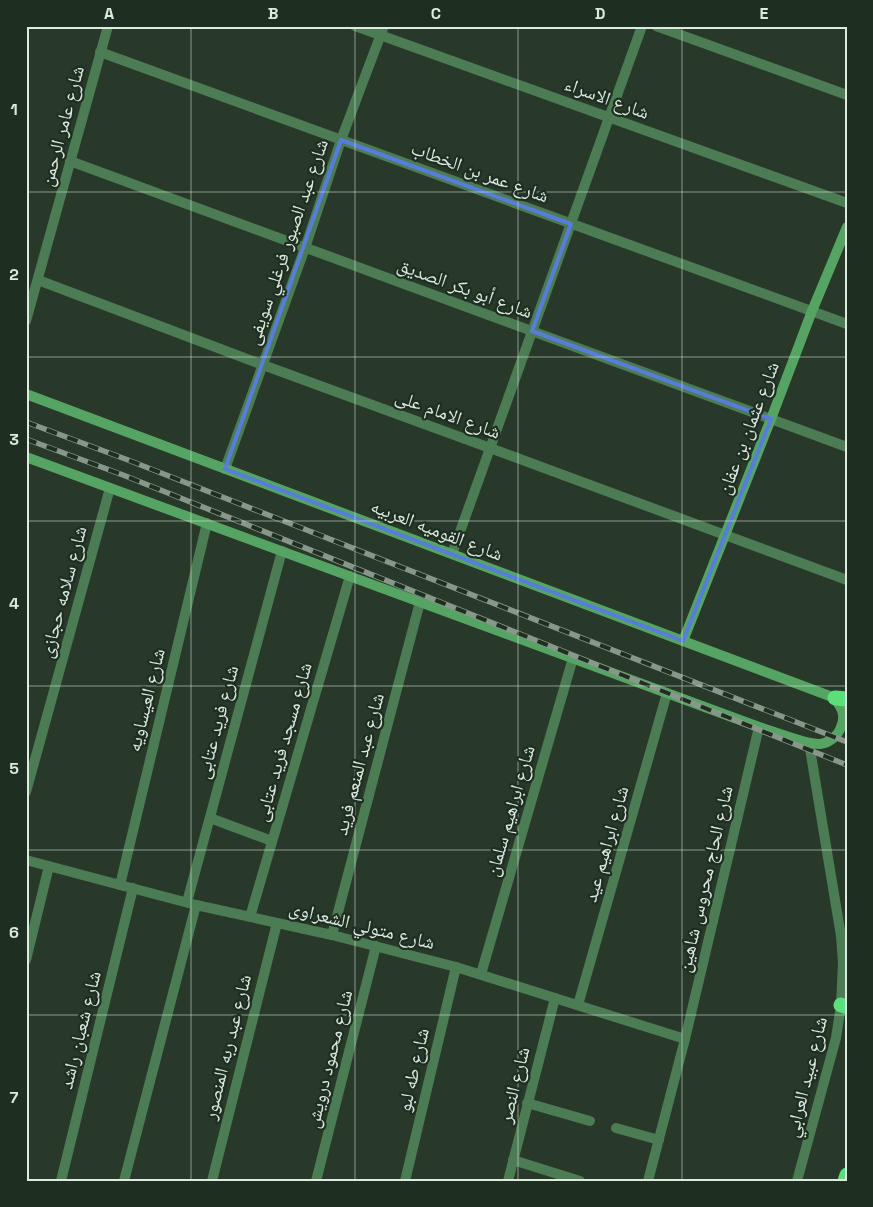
<svg xmlns="http://www.w3.org/2000/svg" width="873" height="1207" font-family="'Space Grotesk','Noto Naskh Arabic',sans-serif">
<style>
.lines{fill:none;stroke-linecap:round;stroke-linejoin:round}
.street{stroke:#4c7c54;stroke-width:10}
.secondary{stroke:#55a464;stroke-width:10}
.highway{stroke:#5cde7a;stroke-width:15}
.rail-casing{stroke:#89978a;stroke-width:5.5}
.rail{stroke:#1e2f21;stroke-width:4;stroke-dasharray:11;stroke-linecap:butt}
.marked{fill:none;stroke:#577cda;stroke-width:4;stroke-linejoin:round}
.grid{fill:none;stroke:#dee9df;stroke-width:1;stroke-opacity:0.55}
.labels{text-anchor:middle;dominant-baseline:central;stroke-width:4.5;stroke-linejoin:round;paint-order:stroke}
.street-label{font-size:19px;fill:#dee9df;stroke:#1e2f21}
.neatline{fill:none;stroke:#dee9df;stroke-width:2}
.grid-label{font-size:16px;text-anchor:middle;font-weight:bold;fill:#dee9df}
</style>
<rect width="100%" height="100%" fill="#28392a"/>
<g class="lines">
<g class="street">
<path d="M 355,26 L 847,203"/>
<path d="M 656,26 L 847,95"/>
<path d="M 100,52 L 847,324"/>
<path d="M 70,161 L 847,447"/>
<path d="M 38,280 L 263,365 L 490,448 L 847,580"/>
<path d="M 26,321 L 108,26"/>
<path d="M 225,469 L 305,248 L 341,140 L 384,26"/>
<path d="M 452,554 L 642,26"/>
<path d="M 26,792 L 110,488"/>
<path d="M 210,818 L 272,841"/>
<path d="M 26,860 L 120,885 L 196,905 L 332,935 L 456,967 L 685,1039"/>
<path d="M 120,885 L 207,523"/>
<path d="M 187,902 L 282,551"/>
<path d="M 250,917 L 350,576"/>
<path d="M 332,935 L 420,602"/>
<path d="M 26,960 L 49,866"/>
<path d="M 481,974 L 573,658"/>
<path d="M 578,1005 L 667,693"/>
<path d="M 527,1103 L 590,1121"/>
<path d="M 616,1128 L 659,1140"/>
<path d="M 513,1160 L 580,1181"/>
<path d="M 61,1181 L 133,888"/>
<path d="M 124,1181 L 196,905"/>
<path d="M 212,1181 L 277,923"/>
<path d="M 316,1181 L 376,946"/>
<path d="M 405,1181 L 456,967"/>
<path d="M 508,1181 L 555,998"/>
<path d="M 648,1181 L 685,1039 L 759,727"/>
<path d="M 797,1181 L 836,1038 L 841,1005 L 843,963 L 841,936 L 809,743"/>
</g>
<g class="secondary">
<path d="M 26,394 L 835,698 C 842,709 846,715 841,727 C 838,736 829,743 820,744 C 807,745 773,731 759,727 L 26,457"/>
<path d="M 683,641 L 771,419 L 812,311 L 847,227"/>
</g>
<g class="highway">
<path d="M 835,698 L 847,699"/>
<path d="M 841,1005 L 847,1007"/>
<path d="M 845,1181 L 847,1175"/>
</g>
<g class="rail-casing">
<g id="rail">
<path d="M 26,422 L 128,460 L 847,742"/>
<path d="M 26,439 L 123,475 L 847,765"/>
</g>
</g>
<use href="#rail" class="rail"/>
</g>
<path class="marked" d="M 341,140 L 571,224 L 532,331 L 771,419 L 683,641 L 225,469 Z"/>
<path class="grid" d="M 191,26 L 191,1181M 355,26 L 355,1181M 518,26 L 518,1181M 682,26 L 682,1181M 26,192 L 847,192M 26,357 L 847,357M 26,521 L 847,521M 26,686 L 847,686M 26,850 L 847,850M 26,1015 L 847,1015"/>
<g class="labels">
<g class="street-label">
<text transform="translate(607 98) rotate(20)">شارع الاسراء</text>
<text transform="translate(62 126) rotate(-75)">شارع عامر الرحمن</text>
<text transform="translate(480 172) rotate(20)">شارع عمر بن الخطاب</text>
<text transform="translate(287 242) rotate(-71)">شارع عبد الصبور فرغلي سويفى</text>
<text transform="translate(465 288) rotate(20)">شارع أبو بكر الصديق</text>
<text transform="translate(448 414) rotate(20)">شارع الامام على</text>
<text transform="translate(748 428) rotate(-69)">شارع عثمان بن عفان</text>
<text transform="translate(437 530) rotate(21)">شارع القوميه العربيه</text>
<text transform="translate(63 592) rotate(-75)">شارع سلامه حجازى</text>
<text transform="translate(146 700) rotate(-76)">شارع العيساويه</text>
<text transform="translate(217 722) rotate(-75)">شارع فريد عتابى</text>
<text transform="translate(283 742) rotate(-74)">شارع مسجد فريد عتابى</text>
<text transform="translate(359 764) rotate(-75)">شارع عبد المنعم فريد</text>
<text transform="translate(510 811) rotate(-74)">شارع ابراهيم سلمان</text>
<text transform="translate(606 844) rotate(-74)">شارع ابراهيم عيد</text>
<text transform="translate(705 879) rotate(-77)">شارع الحاج محروس شاهين</text>
<text transform="translate(362 925) rotate(14)">شارع متولي الشعراوى</text>
<text transform="translate(80 1030) rotate(-76)">شارع شعبان راشد</text>
<text transform="translate(227 1047) rotate(-76)">شارع عبد ربه المنصور</text>
<text transform="translate(329 1059) rotate(-76)">شارع محمود درويش</text>
<text transform="translate(413 1070) rotate(-77)">شارع طه لبو</text>
<text transform="translate(806 1077) rotate(-76)">شارع عبيد العرابي</text>
<text transform="translate(514 1085) rotate(-76)">شارع النصر</text>
</g>
</g>
<rect width="873" height="1207" fill="none" stroke="#1e2f21" stroke-width="55"/>
<rect x="28" y="28" width="818" height="1152" class="neatline"/>
<g class="grid-label">
<text x="109" y="19">A</text>
<text x="273" y="19">B</text>
<text x="436" y="19">C</text>
<text x="600" y="19">D</text>
<text x="764" y="19">E</text>
<text x="14" y="115">1</text>
<text x="14" y="280">2</text>
<text x="14" y="445">3</text>
<text x="14" y="609">4</text>
<text x="14" y="774">5</text>
<text x="14" y="938">6</text>
<text x="14" y="1103">7</text>
</g>
</svg>
